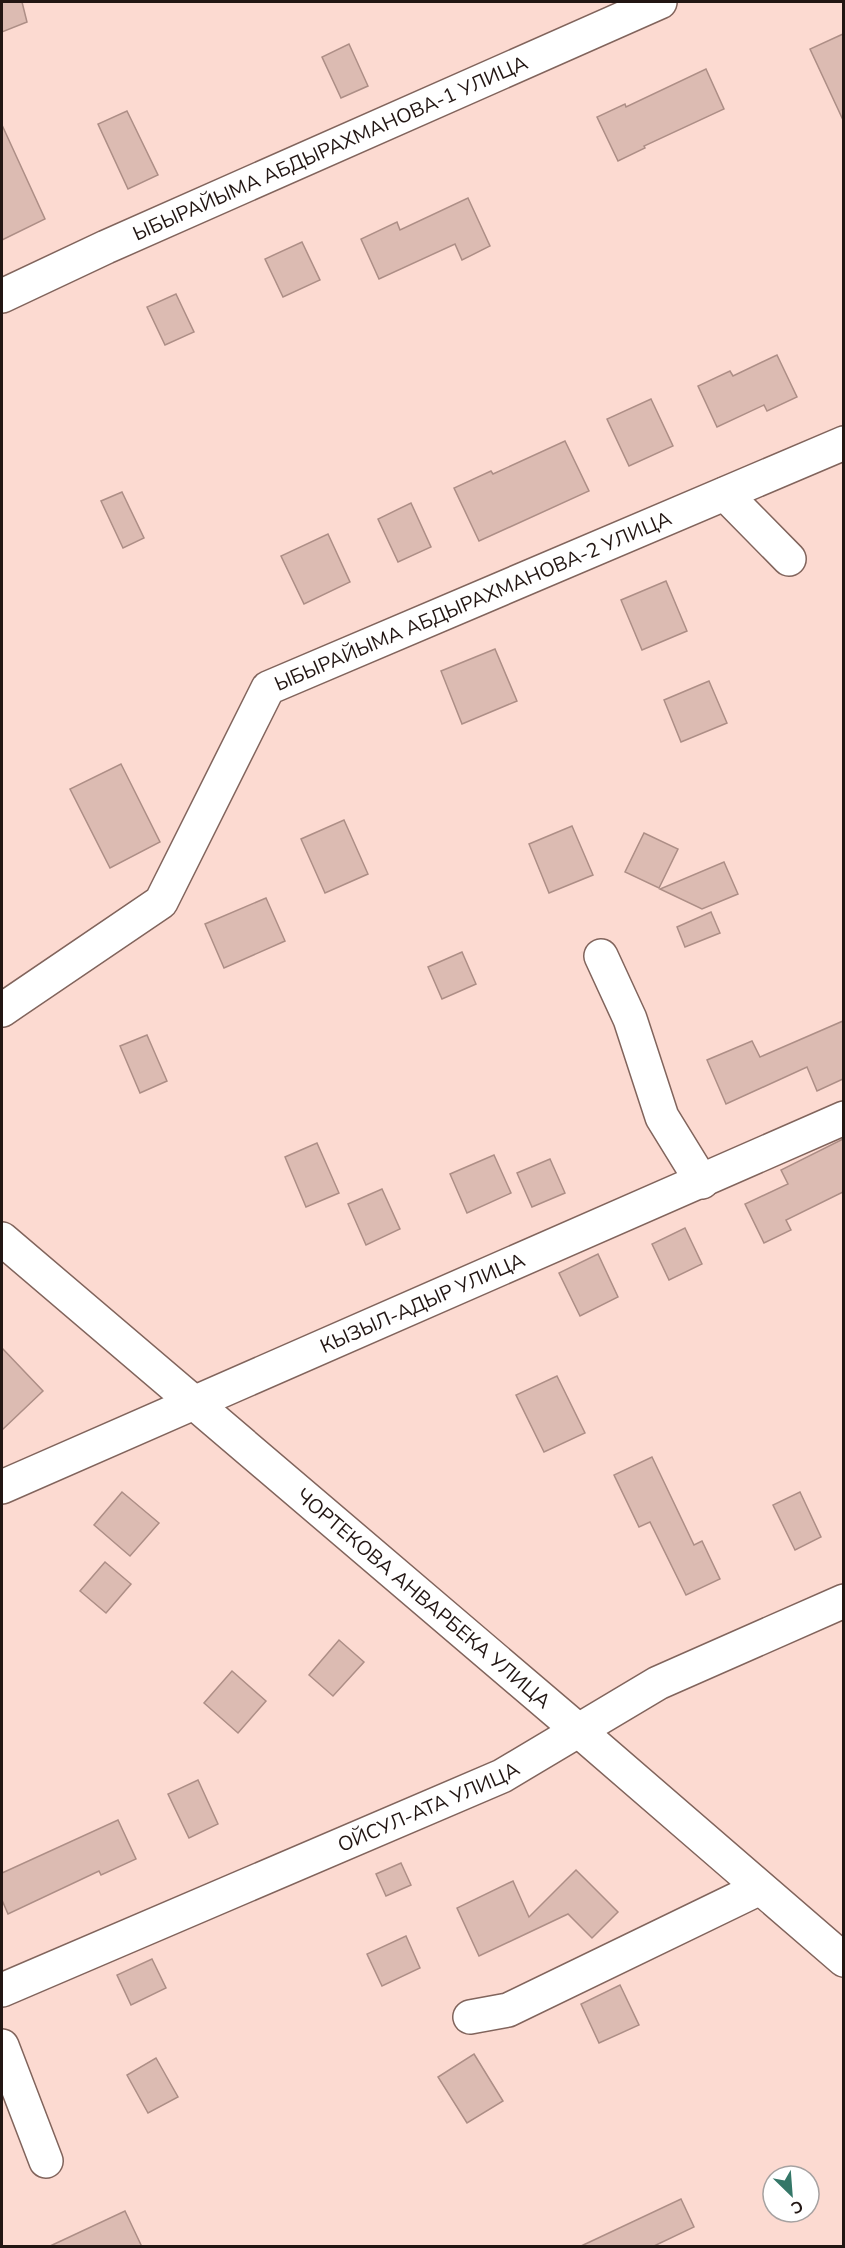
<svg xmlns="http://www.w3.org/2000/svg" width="845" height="2248" font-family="'Nunito Sans',sans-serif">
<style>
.building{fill:#dcbbb2;stroke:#ad8e86;stroke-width:1.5}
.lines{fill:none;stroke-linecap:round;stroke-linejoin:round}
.street-casing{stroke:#81645c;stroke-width:36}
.secondary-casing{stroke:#81645c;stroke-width:36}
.street{stroke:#fff;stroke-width:33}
.secondary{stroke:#fff;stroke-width:33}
.labels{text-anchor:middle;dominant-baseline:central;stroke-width:4.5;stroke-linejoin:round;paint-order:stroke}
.street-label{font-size:20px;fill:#221613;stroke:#fff}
</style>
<rect width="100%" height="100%" fill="#fcdad1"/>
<g class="building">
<path d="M 2,2 L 22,2 L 27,22 L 2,32 Z"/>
<path d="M 843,34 L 843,120 L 810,49 Z"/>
<path d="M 349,44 L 368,86 L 341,98 L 322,57 Z"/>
<path d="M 706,69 L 724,109 L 644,146 L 645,148 L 618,161 L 597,117 L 625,104 L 626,107 Z"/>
<path d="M 127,111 L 158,175 L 128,189 L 98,124 Z"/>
<path d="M 2,125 L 45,219 L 2,240 Z"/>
<path d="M 468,198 L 490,246 L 462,260 L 455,244 L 379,279 L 361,239 L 397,222 L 400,230 Z"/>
<path d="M 302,242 L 320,280 L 283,297 L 265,259 Z"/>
<path d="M 176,294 L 194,332 L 165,345 L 147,307 Z"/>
<path d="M 777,355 L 797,397 L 767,411 L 764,405 L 717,427 L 698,386 L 730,371 L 733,376 Z"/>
<path d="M 651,399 L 673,446 L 629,466 L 607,419 Z"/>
<path d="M 565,441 L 589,491 L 479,541 L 454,488 L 491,471 L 493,474 Z"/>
<path d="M 122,492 L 144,538 L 123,548 L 101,501 Z"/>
<path d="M 411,503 L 431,547 L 398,562 L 378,519 Z"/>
<path d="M 328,534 L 350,582 L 304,604 L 281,556 Z"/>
<path d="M 666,581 L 687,631 L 642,650 L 621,600 Z"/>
<path d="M 495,649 L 517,701 L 462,724 L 441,671 Z"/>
<path d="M 709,681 L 727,723 L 681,742 L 664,700 Z"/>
<path d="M 121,764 L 160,842 L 110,868 L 70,789 Z"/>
<path d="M 344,820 L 368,874 L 325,893 L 301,839 Z"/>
<path d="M 572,826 L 593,875 L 549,893 L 529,844 Z"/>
<path d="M 644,833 L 678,849 L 659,888 L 625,872 Z"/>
<path d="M 724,862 L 738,894 L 702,909 L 660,889 Z"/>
<path d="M 266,898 L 285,941 L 224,968 L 205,924 Z"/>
<path d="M 711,912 L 720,933 L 685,947 L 677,927 Z"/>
<path d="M 462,952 L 476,984 L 442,999 L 428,967 Z"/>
<path d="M 843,1021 L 843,1079 L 817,1091 L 807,1067 L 726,1104 L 707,1060 L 752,1041 L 760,1057 Z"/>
<path d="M 147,1035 L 167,1081 L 140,1093 L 120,1046 Z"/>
<path d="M 843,1139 L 843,1192 L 786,1220 L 791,1230 L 764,1243 L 745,1204 L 788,1184 L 781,1170 Z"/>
<path d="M 317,1143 L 339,1193 L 306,1207 L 285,1157 Z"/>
<path d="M 494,1155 L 511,1193 L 467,1213 L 450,1174 Z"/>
<path d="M 550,1159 L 565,1193 L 532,1207 L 517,1173 Z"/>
<path d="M 382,1189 L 400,1229 L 366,1245 L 348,1204 Z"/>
<path d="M 685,1228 L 702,1264 L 669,1280 L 652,1244 Z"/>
<path d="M 598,1254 L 618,1297 L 580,1316 L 559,1273 Z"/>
<path d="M 2,1348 L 43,1391 L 2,1430 Z"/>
<path d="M 557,1376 L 585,1433 L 544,1452 L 516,1395 Z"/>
<path d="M 652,1457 L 694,1545 L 702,1541 L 720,1579 L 686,1595 L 650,1522 L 639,1527 L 614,1475 Z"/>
<path d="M 122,1492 L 159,1523 L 130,1556 L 94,1525 Z"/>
<path d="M 800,1492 L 821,1537 L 795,1550 L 773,1505 Z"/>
<path d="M 105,1562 L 131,1584 L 106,1613 L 80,1591 Z"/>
<path d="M 339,1640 L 364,1662 L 333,1696 L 309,1675 Z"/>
<path d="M 232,1671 L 266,1701 L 238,1733 L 204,1703 Z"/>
<path d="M 198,1780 L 218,1824 L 189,1838 L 168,1794 Z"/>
<path d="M 118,1820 L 136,1859 L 101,1875 L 99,1871 L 8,1914 L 2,1900 L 2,1873 Z"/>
<path d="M 401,1863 L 411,1885 L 386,1896 L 376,1874 Z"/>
<path d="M 576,1870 L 618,1912 L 592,1938 L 568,1914 L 479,1956 L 457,1908 L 513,1881 L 529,1917 Z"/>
<path d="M 406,1936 L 420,1968 L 382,1986 L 367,1954 Z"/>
<path d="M 152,1959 L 166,1988 L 131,2005 L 117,1975 Z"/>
<path d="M 620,1985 L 639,2025 L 599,2043 L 581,2004 Z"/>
<path d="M 474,2054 L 503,2101 L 467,2123 L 438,2077 Z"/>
<path d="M 156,2058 L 178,2097 L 148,2113 L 127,2075 Z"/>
<path d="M 681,2199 L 694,2227 L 652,2247 L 579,2247 Z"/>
<path d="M 125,2211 L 142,2247 L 48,2247 Z"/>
</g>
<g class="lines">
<g class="street-casing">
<g id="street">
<path id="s1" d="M 2,296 L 106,247 L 660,2"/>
<path d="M 725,494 L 789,559"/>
<path d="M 601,956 L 630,1019 L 662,1117 L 702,1182"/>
<path id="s2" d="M 2,1010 L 161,902 L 268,688 L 844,443"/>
<path id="s3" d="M 2,1487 L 844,1118"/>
<path id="s4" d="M 2,1990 L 502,1776 L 658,1683 L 844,1601"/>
<path d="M 470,2017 L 508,2010 L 760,1888"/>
<path d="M 2,2046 L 46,2161"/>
</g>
</g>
<g class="secondary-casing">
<g id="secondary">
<path id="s5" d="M 2,1239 L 578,1730 L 844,1960"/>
</g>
</g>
<use href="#street" class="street"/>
<use href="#secondary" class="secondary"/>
</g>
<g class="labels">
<g class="street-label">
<text stroke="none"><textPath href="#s1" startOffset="360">ЫБЫРАЙЫМА АБДЫРАХМАНОВА-1 УЛИЦА</textPath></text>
<text stroke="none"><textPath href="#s2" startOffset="654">ЫБЫРАЙЫМА АБДЫРАХМАНОВА-2 УЛИЦА</textPath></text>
<text stroke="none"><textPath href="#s3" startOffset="459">КЫЗЫЛ-АДЫР УЛИЦА</textPath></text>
<text stroke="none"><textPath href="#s5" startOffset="554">ЧОРТЕКОВА АНВАРБЕКА УЛИЦА</textPath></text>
<text stroke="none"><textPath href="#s4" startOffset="464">ОЙСУЛ-АТА УЛИЦА</textPath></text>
</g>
</g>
<rect width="845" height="2248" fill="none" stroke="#221613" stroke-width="6"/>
<g transform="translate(791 2194) rotate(155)"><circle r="28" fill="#ffffff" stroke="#a7a2a1" stroke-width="1.5"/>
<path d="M0-4.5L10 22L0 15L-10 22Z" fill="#347768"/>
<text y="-9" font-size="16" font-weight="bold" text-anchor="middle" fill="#221613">С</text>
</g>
</svg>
